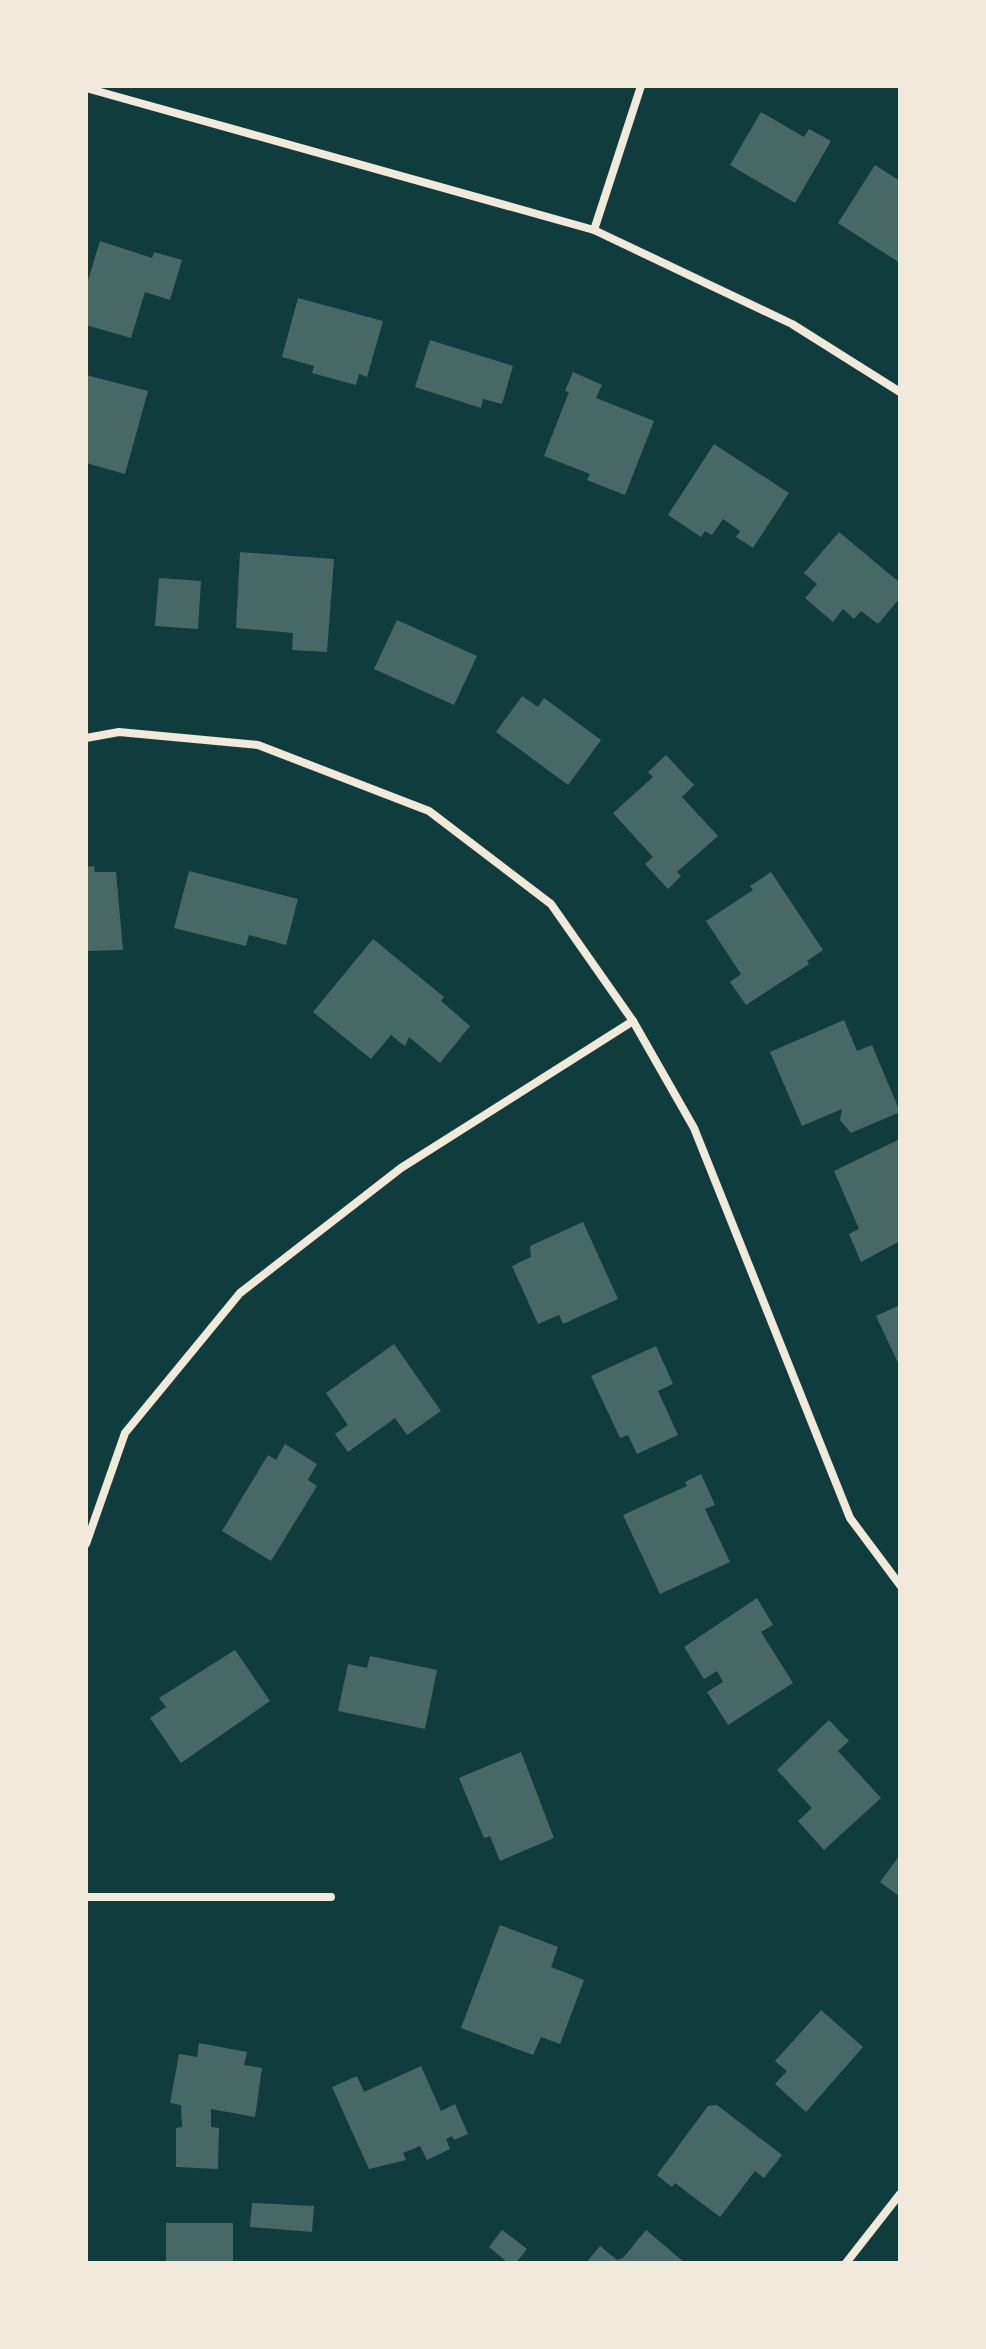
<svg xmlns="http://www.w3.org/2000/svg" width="986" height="2349" font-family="Jost,sans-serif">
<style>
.building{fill:#486865}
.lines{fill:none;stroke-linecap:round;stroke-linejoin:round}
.minor{stroke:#f1e9da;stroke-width:8}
</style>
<rect width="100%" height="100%" fill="#0f3d3e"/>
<g class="building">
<path d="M 761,112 L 804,137 L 809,129 L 831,141 L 795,203 L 730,165 Z"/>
<path d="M 875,165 L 900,181 L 900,263 L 838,223 Z"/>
<path d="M 100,241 L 152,258 L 154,252 L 182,260 L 170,300 L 145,292 L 131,338 L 86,325 L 86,287 Z"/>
<path d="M 298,298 L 383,321 L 367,377 L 359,374 L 356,385 L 312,373 L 314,366 L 282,357 Z"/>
<path d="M 430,340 L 513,366 L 502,404 L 483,399 L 481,408 L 415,387 Z"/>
<path d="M 573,372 L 602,385 L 596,398 L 654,421 L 625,495 L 587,480 L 590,474 L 544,456 L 569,392 L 565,391 Z"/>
<path d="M 86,375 L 148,391 L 125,474 L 86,463 Z"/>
<path d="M 714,444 L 789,493 L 753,548 L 736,537 L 740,531 L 723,519 L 712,535 L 705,531 L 701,537 L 668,515 Z"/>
<path d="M 839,532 L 900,583 L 900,598 L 878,624 L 861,611 L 854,619 L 843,609 L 833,622 L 805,598 L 817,584 L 804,573 Z"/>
<path d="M 240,552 L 334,559 L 327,652 L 292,650 L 293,633 L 236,628 Z"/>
<path d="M 159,578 L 201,581 L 198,629 L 155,626 Z"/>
<path d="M 397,620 L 477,656 L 454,705 L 374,669 Z"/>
<path d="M 522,696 L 538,707 L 544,698 L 601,740 L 568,785 L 496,732 Z"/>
<path d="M 666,755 L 694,785 L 682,797 L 718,836 L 677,872 L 681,876 L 668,889 L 645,864 L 653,857 L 613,813 L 653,777 L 648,772 Z"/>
<path d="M 94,866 L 95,872 L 116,872 L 123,950 L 86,951 L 86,867 Z"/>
<path d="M 189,871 L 298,899 L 286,945 L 249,935 L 246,946 L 174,928 Z"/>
<path d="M 771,872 L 823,950 L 807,961 L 809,964 L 746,1005 L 730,982 L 741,974 L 706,921 L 753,890 L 750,886 Z"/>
<path d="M 373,939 L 444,997 L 441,1001 L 470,1026 L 440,1063 L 409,1037 L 405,1046 L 391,1035 L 371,1059 L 313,1012 Z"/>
<path d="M 844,1020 L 857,1051 L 872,1045 L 900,1112 L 851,1133 L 840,1120 L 842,1109 L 802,1126 L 770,1052 Z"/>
<path d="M 900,1139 L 900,1241 L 861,1262 L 849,1234 L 859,1229 L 834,1171 Z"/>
<path d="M 583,1222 L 618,1299 L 563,1324 L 559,1315 L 538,1324 L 512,1266 L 531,1257 L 530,1246 Z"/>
<path d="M 900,1305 L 900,1367 L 876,1316 Z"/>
<path d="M 394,1344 L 441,1411 L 407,1435 L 395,1418 L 348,1452 L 335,1434 L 348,1425 L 326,1393 Z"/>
<path d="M 656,1346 L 673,1384 L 658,1391 L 678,1435 L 637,1454 L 628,1435 L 620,1438 L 591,1376 Z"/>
<path d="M 285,1444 L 317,1464 L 308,1480 L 317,1486 L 271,1561 L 222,1531 L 268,1455 L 276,1460 Z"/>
<path d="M 701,1474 L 715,1505 L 705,1509 L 730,1562 L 660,1594 L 623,1515 L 687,1486 L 685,1482 Z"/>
<path d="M 757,1598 L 773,1625 L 761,1632 L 793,1683 L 728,1725 L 707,1692 L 723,1682 L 717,1671 L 704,1679 L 684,1647 Z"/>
<path d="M 235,1650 L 270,1701 L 181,1763 L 150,1718 L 166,1707 L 159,1698 Z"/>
<path d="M 370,1656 L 437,1670 L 425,1729 L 338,1711 L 348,1664 L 367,1668 Z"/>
<path d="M 829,1720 L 849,1741 L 838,1751 L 881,1798 L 824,1850 L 798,1821 L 812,1808 L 777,1770 Z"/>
<path d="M 521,1752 L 554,1838 L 500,1861 L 490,1836 L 484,1838 L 459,1778 Z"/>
<path d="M 900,1855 L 900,1897 L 880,1882 Z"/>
<path d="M 500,1925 L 558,1947 L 551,1967 L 584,1980 L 560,2044 L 541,2037 L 533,2055 L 461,2028 Z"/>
<path d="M 821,2010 L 863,2047 L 806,2112 L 775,2084 L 787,2071 L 775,2061 Z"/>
<path d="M 199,2043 L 247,2052 L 244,2065 L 262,2068 L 255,2117 L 211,2109 L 211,2127 L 219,2128 L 218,2169 L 176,2167 L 176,2128 L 182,2127 L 181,2105 L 170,2103 L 179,2054 L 197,2057 Z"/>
<path d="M 421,2066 L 441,2111 L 455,2104 L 468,2134 L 454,2140 L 452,2136 L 446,2139 L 450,2149 L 427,2160 L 420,2146 L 403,2153 L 406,2160 L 369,2169 L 332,2087 L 357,2076 L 364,2092 Z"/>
<path d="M 717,2105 L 782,2155 L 764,2178 L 755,2171 L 720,2217 L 675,2183 L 672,2187 L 657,2175 L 708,2106 Z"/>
<path d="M 252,2203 L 314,2206 L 312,2232 L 250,2227 Z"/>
<rect x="166" y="2223" width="67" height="40"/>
<path d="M 502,2230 L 527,2249 L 516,2263 L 508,2263 L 489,2247 Z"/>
<path d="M 646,2230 L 685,2263 L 586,2263 L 600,2246 L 617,2260 L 623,2258 Z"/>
</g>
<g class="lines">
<g class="minor">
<path d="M 86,88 L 594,230 L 792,324 L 900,392"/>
<path d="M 594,230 L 641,86"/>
<path d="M 86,738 L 119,732 L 258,745 L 429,811 L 551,904 L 633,1021 L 694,1128 L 850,1518 L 900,1585"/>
<path d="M 86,1544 L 125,1433 L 240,1293 L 401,1168 L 633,1021"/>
<path d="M 86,1897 L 331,1897"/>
<path d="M 846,2263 L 900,2194"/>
</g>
</g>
<rect width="986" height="2349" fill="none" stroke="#f1e9da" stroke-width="176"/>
</svg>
